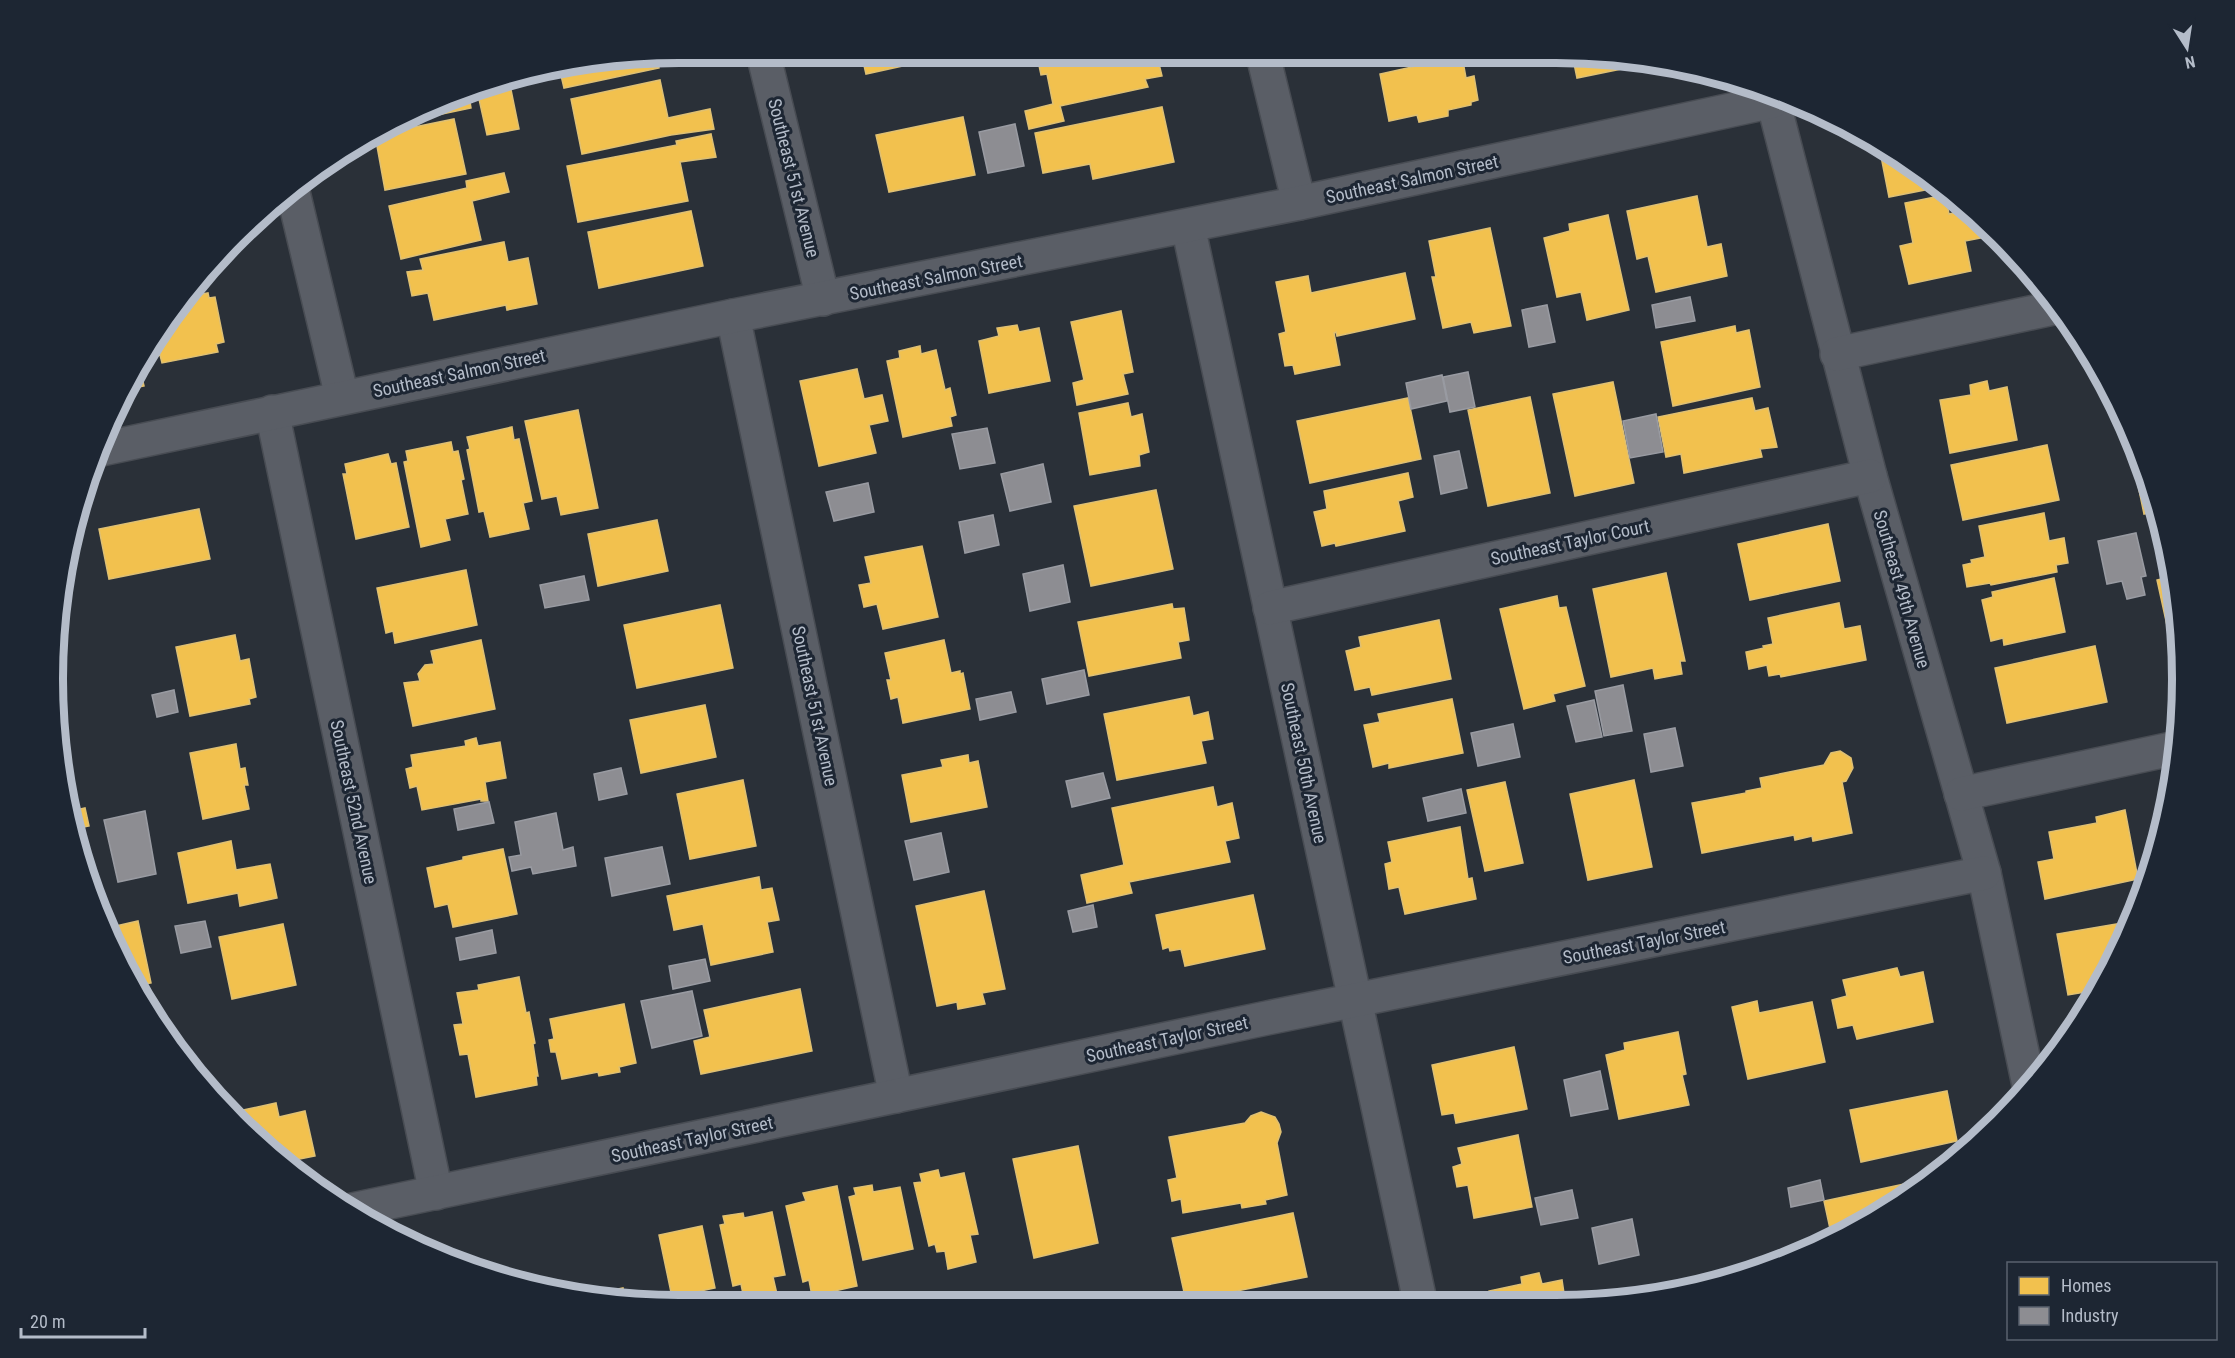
<svg xmlns="http://www.w3.org/2000/svg" width="2235" height="1358" font-family="'Roboto Condensed',sans-serif">
<style>
.homes{fill:#f2c14e;stroke:#dfc073;stroke-width:1.5}
.industry{fill:#8d8d92;stroke:#999ba2;stroke-width:1.5}
.lines{fill:none;stroke-linecap:round;stroke-linejoin:round}
.street-casing{stroke:#484c53;stroke-width:36}
.street{stroke:#5a5e66;stroke-width:33}
.labels{text-anchor:middle;dominant-baseline:central;stroke-width:6;stroke-linejoin:round;paint-order:stroke}
.street-label{font-size:18px;fill:#b4bcc9;stroke:#1d2633}
.rim{fill:none;stroke:#b4bcc9;stroke-width:8}
</style>
<rect width="100%" height="100%" fill="#2a3038"/>
<g class="homes">
<path d="M 1572,54 L 1597,54 L 1646,64 L 1577,78 Z"/>
<path d="M 948,56 L 866,74 L 862,57 Z"/>
<path d="M 1037,56 L 1157,56 L 1162,76 L 1145,79 L 1148,87 L 1060,106 L 1064,121 L 1029,129 L 1025,111 L 1053,104 L 1047,74 L 1041,75 Z"/>
<path d="M 1462,56 L 1466,78 L 1474,76 L 1478,100 L 1471,102 L 1471,105 L 1448,110 L 1448,116 L 1419,122 L 1417,115 L 1389,121 L 1380,74 Z"/>
<path d="M 597,58 L 657,58 L 659,68 L 564,88 L 559,67 Z"/>
<path d="M 660,80 L 668,118 L 710,109 L 714,129 L 671,135 L 582,154 L 571,99 Z"/>
<path d="M 483,85 L 484,90 L 510,85 L 519,129 L 487,135 L 479,99 L 470,102 L 471,108 L 390,125 L 402,117 Z"/>
<path d="M 1162,107 L 1174,162 L 1093,179 L 1090,164 L 1043,173 L 1035,133 Z"/>
<path d="M 963,117 L 975,175 L 889,192 L 876,135 Z"/>
<path d="M 454,119 L 466,174 L 385,190 L 375,135 Z"/>
<path d="M 711,134 L 716,157 L 680,162 L 688,201 L 578,222 L 567,166 L 677,145 L 676,141 Z"/>
<path d="M 1879,146 L 1904,158 L 1940,187 L 1889,197 Z"/>
<path d="M 504,173 L 509,192 L 472,201 L 481,240 L 401,259 L 389,206 L 467,188 L 466,181 Z"/>
<path d="M 1945,195 L 1949,214 L 1958,212 L 1959,218 L 1976,217 L 1981,238 L 1965,241 L 1971,271 L 1909,284 L 1900,246 L 1913,243 L 1905,203 Z"/>
<path d="M 1697,196 L 1707,247 L 1721,244 L 1727,276 L 1656,292 L 1648,256 L 1637,259 L 1627,211 Z"/>
<path d="M 691,211 L 703,266 L 599,288 L 588,232 Z"/>
<path d="M 1608,215 L 1629,310 L 1587,320 L 1581,292 L 1557,297 L 1544,238 L 1570,231 L 1569,224 Z"/>
<path d="M 1490,228 L 1511,326 L 1474,333 L 1471,322 L 1443,328 L 1432,277 L 1436,277 L 1429,241 Z"/>
<path d="M 504,242 L 508,262 L 528,258 L 537,304 L 507,310 L 506,305 L 434,320 L 428,293 L 412,296 L 407,272 L 423,270 L 420,259 Z"/>
<path d="M 1405,273 L 1415,319 L 1337,336 L 1336,332 L 1334,333 L 1340,365 L 1295,374 L 1293,365 L 1285,366 L 1279,334 L 1286,332 L 1276,282 L 1308,276 L 1311,293 Z"/>
<path d="M 208,293 L 209,298 L 215,297 L 224,342 L 216,344 L 218,352 L 162,363 L 160,355 L 151,357 L 150,349 L 182,298 Z"/>
<path d="M 1121,311 L 1133,372 L 1123,374 L 1128,394 L 1077,405 L 1073,383 L 1084,380 L 1071,322 Z"/>
<path d="M 1017,325 L 1019,332 L 1039,328 L 1050,381 L 989,393 L 979,341 L 999,336 L 997,328 Z"/>
<path d="M 1735,326 L 1736,333 L 1749,330 L 1760,387 L 1673,406 L 1661,342 Z"/>
<path d="M 920,346 L 921,354 L 936,350 L 945,390 L 950,388 L 956,415 L 950,417 L 952,426 L 903,437 L 887,361 L 900,358 L 899,351 Z"/>
<path d="M 139,366 L 144,386 L 125,390 Z"/>
<path d="M 857,369 L 864,399 L 882,395 L 888,421 L 869,425 L 876,453 L 819,466 L 800,381 Z"/>
<path d="M 1987,381 L 1989,391 L 2007,387 L 2017,440 L 1950,453 L 1940,400 L 1971,395 L 1970,385 Z"/>
<path d="M 1613,382 L 1634,483 L 1575,496 L 1553,394 Z"/>
<path d="M 1530,397 L 1550,493 L 1488,506 L 1468,410 Z"/>
<path d="M 1408,398 L 1421,459 L 1310,483 L 1297,421 Z"/>
<path d="M 1752,398 L 1755,411 L 1768,408 L 1777,447 L 1760,449 L 1762,457 L 1684,473 L 1681,454 L 1666,457 L 1658,417 Z"/>
<path d="M 1128,403 L 1131,417 L 1142,414 L 1149,452 L 1139,455 L 1140,466 L 1090,475 L 1079,413 Z"/>
<path d="M 578,410 L 598,508 L 561,515 L 557,496 L 542,499 L 525,421 Z"/>
<path d="M 2124,418 L 2135,440 L 2157,511 L 2144,514 Z"/>
<path d="M 512,427 L 514,440 L 519,439 L 532,501 L 523,503 L 529,529 L 490,537 L 484,511 L 479,512 L 467,450 L 470,449 L 467,437 Z"/>
<path d="M 451,442 L 453,452 L 458,451 L 464,479 L 461,480 L 468,514 L 445,519 L 450,540 L 421,547 L 404,462 L 408,461 L 406,451 Z"/>
<path d="M 2047,445 L 2059,500 L 1963,520 L 1951,465 Z"/>
<path d="M 388,454 L 391,464 L 396,463 L 409,527 L 356,539 L 343,474 L 347,474 L 345,464 Z"/>
<path d="M 1408,473 L 1413,497 L 1398,501 L 1405,531 L 1336,546 L 1335,543 L 1322,546 L 1314,512 L 1327,509 L 1324,491 Z"/>
<path d="M 1156,490 L 1173,569 L 1091,586 L 1074,506 Z"/>
<path d="M 199,509 L 210,559 L 109,579 L 99,529 Z"/>
<path d="M 2044,513 L 2049,541 L 2064,538 L 2068,563 L 2056,565 L 2057,572 L 1991,585 L 1990,583 L 1967,587 L 1963,565 L 1972,563 L 1971,560 L 1985,557 L 1979,526 Z"/>
<path d="M 657,520 L 668,571 L 598,586 L 588,534 Z"/>
<path d="M 1828,524 L 1840,581 L 1750,600 L 1738,544 Z"/>
<path d="M 922,546 L 938,617 L 883,629 L 877,604 L 864,607 L 859,585 L 871,583 L 865,557 Z"/>
<path d="M 2172,569 L 2181,669 L 2173,671 L 2168,639 L 2170,639 L 2157,580 L 2169,577 L 2168,570 Z"/>
<path d="M 466,570 L 477,625 L 395,643 L 393,631 L 386,633 L 377,588 Z"/>
<path d="M 1666,573 L 1685,661 L 1680,661 L 1682,674 L 1655,679 L 1653,668 L 1611,677 L 1593,589 Z"/>
<path d="M 2054,578 L 2065,632 L 2004,645 L 2003,638 L 1991,641 L 1982,600 L 1993,597 L 1992,592 Z"/>
<path d="M 1557,596 L 1559,608 L 1566,607 L 1585,686 L 1553,694 L 1555,701 L 1524,709 L 1500,609 Z"/>
<path d="M 1839,603 L 1844,629 L 1860,626 L 1866,660 L 1781,677 L 1780,674 L 1769,676 L 1767,665 L 1749,669 L 1746,652 L 1764,648 L 1763,646 L 1773,644 L 1768,618 Z"/>
<path d="M 1172,604 L 1173,609 L 1184,608 L 1189,640 L 1178,642 L 1181,658 L 1089,676 L 1078,622 Z"/>
<path d="M 720,605 L 733,668 L 637,688 L 624,625 Z"/>
<path d="M 1439,620 L 1451,679 L 1372,695 L 1370,687 L 1355,690 L 1346,651 L 1361,647 L 1359,637 Z"/>
<path d="M 235,635 L 240,661 L 249,659 L 256,697 L 249,699 L 250,704 L 190,716 L 176,647 Z"/>
<path d="M 481,640 L 495,709 L 413,726 L 404,683 L 420,681 L 418,674 L 425,665 L 434,664 L 431,651 Z"/>
<path d="M 944,640 L 951,673 L 960,671 L 960,674 L 963,673 L 970,709 L 903,723 L 898,697 L 891,699 L 887,680 L 891,680 L 885,653 Z"/>
<path d="M 2095,646 L 2107,702 L 2007,723 L 1995,668 Z"/>
<path d="M 1189,697 L 1193,716 L 1208,712 L 1213,739 L 1201,741 L 1206,763 L 1117,780 L 1104,714 Z"/>
<path d="M 1452,699 L 1463,753 L 1389,768 L 1389,763 L 1373,767 L 1364,725 L 1380,722 L 1378,714 Z"/>
<path d="M 705,705 L 716,757 L 641,773 L 630,720 Z"/>
<path d="M 476,738 L 478,746 L 500,742 L 506,778 L 485,782 L 488,801 L 481,801 L 481,799 L 422,810 L 417,786 L 410,788 L 406,769 L 413,767 L 411,755 L 466,746 L 465,741 Z"/>
<path d="M 236,744 L 240,769 L 245,768 L 248,785 L 244,785 L 249,809 L 203,819 L 190,753 Z"/>
<path d="M 1840,751 L 1851,758 L 1853,768 L 1846,781 L 1842,782 L 1852,833 L 1813,841 L 1812,836 L 1795,840 L 1794,835 L 1702,853 L 1692,803 L 1746,793 L 1746,791 L 1762,788 L 1760,778 L 1824,765 L 1831,753 Z"/>
<path d="M 968,755 L 969,763 L 978,761 L 987,807 L 911,822 L 902,775 L 943,767 L 941,760 Z"/>
<path d="M 743,780 L 756,846 L 690,859 L 677,794 Z"/>
<path d="M 1634,780 L 1652,867 L 1588,880 L 1570,794 Z"/>
<path d="M 1505,782 L 1523,863 L 1485,871 L 1467,790 Z"/>
<path d="M 63,785 L 66,785 L 72,811 L 85,808 L 89,826 L 79,828 L 83,843 L 76,845 L 64,801 Z"/>
<path d="M 1213,787 L 1217,807 L 1232,803 L 1239,838 L 1225,841 L 1230,862 L 1129,882 L 1132,893 L 1087,903 L 1081,875 L 1124,865 L 1112,808 Z"/>
<path d="M 2125,810 L 2138,879 L 2045,899 L 2038,862 L 2054,859 L 2049,832 L 2097,823 L 2096,817 Z"/>
<path d="M 1460,827 L 1468,879 L 1472,878 L 1476,899 L 1405,914 L 1399,887 L 1389,889 L 1385,864 L 1392,862 L 1388,842 Z"/>
<path d="M 231,841 L 236,870 L 270,864 L 277,898 L 240,906 L 238,893 L 188,903 L 178,853 Z"/>
<path d="M 503,849 L 517,914 L 453,927 L 448,904 L 435,907 L 427,868 L 463,860 L 463,857 Z"/>
<path d="M 759,877 L 761,890 L 772,888 L 779,920 L 767,922 L 773,952 L 711,965 L 703,924 L 674,930 L 667,896 Z"/>
<path d="M 984,891 L 1005,989 L 982,993 L 985,1004 L 958,1009 L 957,1002 L 937,1006 L 916,906 Z"/>
<path d="M 1253,895 L 1265,949 L 1185,966 L 1181,949 L 1170,951 L 1169,947 L 1163,949 L 1156,915 Z"/>
<path d="M 138,921 L 151,983 L 134,986 L 107,928 Z"/>
<path d="M 2134,921 L 2097,990 L 2068,995 L 2057,934 Z"/>
<path d="M 283,924 L 296,985 L 232,999 L 219,937 Z"/>
<path d="M 1897,968 L 1900,977 L 1923,972 L 1933,1022 L 1857,1039 L 1853,1025 L 1838,1028 L 1832,1000 L 1847,996 L 1843,980 Z"/>
<path d="M 519,977 L 526,1013 L 529,1012 L 535,1043 L 533,1044 L 538,1076 L 536,1076 L 537,1085 L 476,1097 L 468,1054 L 460,1055 L 454,1025 L 463,1024 L 457,993 L 479,990 L 478,985 Z"/>
<path d="M 800,989 L 812,1051 L 701,1074 L 694,1041 L 710,1037 L 704,1010 Z"/>
<path d="M 1757,1001 L 1759,1013 L 1812,1002 L 1825,1062 L 1748,1079 L 1732,1007 Z"/>
<path d="M 624,1004 L 636,1063 L 619,1067 L 620,1072 L 599,1076 L 598,1072 L 562,1079 L 556,1052 L 551,1052 L 549,1040 L 554,1039 L 550,1019 Z"/>
<path d="M 2084,1014 L 2077,1027 L 2073,1032 L 2070,1017 Z"/>
<path d="M 1678,1032 L 1686,1074 L 1682,1075 L 1689,1105 L 1619,1119 L 1606,1055 L 1625,1050 L 1624,1043 Z"/>
<path d="M 1514,1047 L 1527,1109 L 1456,1123 L 1454,1113 L 1442,1115 L 1432,1065 Z"/>
<path d="M 1947,1091 L 1957,1141 L 1861,1162 L 1850,1110 Z"/>
<path d="M 276,1103 L 279,1117 L 305,1111 L 315,1156 L 285,1162 L 236,1122 L 229,1113 Z"/>
<path d="M 1261,1112 L 1275,1117 L 1279,1124 L 1281,1132 L 1277,1143 L 1287,1195 L 1265,1200 L 1266,1204 L 1242,1208 L 1241,1203 L 1183,1213 L 1181,1199 L 1172,1201 L 1168,1180 L 1177,1178 L 1169,1137 L 1245,1123 L 1251,1116 Z"/>
<path d="M 1518,1135 L 1532,1207 L 1474,1218 L 1468,1185 L 1457,1187 L 1453,1167 L 1462,1164 L 1458,1148 Z"/>
<path d="M 1078,1146 L 1098,1243 L 1034,1258 L 1013,1159 Z"/>
<path d="M 938,1170 L 940,1178 L 964,1173 L 978,1234 L 970,1235 L 976,1262 L 948,1269 L 945,1251 L 937,1252 L 935,1244 L 929,1246 L 914,1183 L 922,1182 L 920,1174 Z"/>
<path d="M 1923,1180 L 1870,1221 L 1832,1238 L 1824,1201 Z"/>
<path d="M 872,1185 L 873,1192 L 900,1187 L 913,1249 L 863,1260 L 849,1197 L 856,1195 L 854,1188 Z"/>
<path d="M 837,1186 L 857,1286 L 812,1296 L 809,1280 L 803,1282 L 786,1206 L 806,1201 L 803,1193 Z"/>
<path d="M 772,1212 L 785,1275 L 773,1277 L 779,1303 L 745,1304 L 741,1284 L 733,1286 L 720,1225 L 725,1224 L 723,1216 L 743,1213 L 744,1218 Z"/>
<path d="M 1293,1213 L 1307,1277 L 1186,1301 L 1172,1238 Z"/>
<path d="M 702,1226 L 715,1288 L 672,1297 L 659,1235 Z"/>
<path d="M 1539,1273 L 1542,1284 L 1562,1280 L 1565,1300 L 1491,1301 L 1489,1291 L 1522,1284 L 1521,1277 Z"/>
<path d="M 623,1288 L 625,1302 L 591,1295 Z"/>
</g>
<g class="industry">
<path d="M 1015,124 L 1024,166 L 988,173 L 979,132 Z"/>
<path d="M 1690,297 L 1695,321 L 1656,328 L 1652,305 Z"/>
<path d="M 1547,305 L 1555,342 L 1529,347 L 1522,310 Z"/>
<path d="M 1468,372 L 1475,407 L 1450,412 L 1443,377 Z"/>
<path d="M 1442,375 L 1447,401 L 1411,409 L 1406,383 Z"/>
<path d="M 1656,414 L 1663,452 L 1630,458 L 1623,421 Z"/>
<path d="M 987,428 L 995,463 L 960,469 L 952,434 Z"/>
<path d="M 1459,451 L 1467,488 L 1441,494 L 1434,456 Z"/>
<path d="M 1043,464 L 1051,502 L 1010,511 L 1001,474 Z"/>
<path d="M 868,483 L 874,512 L 834,521 L 826,492 Z"/>
<path d="M 993,515 L 999,545 L 965,553 L 959,522 Z"/>
<path d="M 2136,533 L 2146,576 L 2141,577 L 2145,595 L 2127,599 L 2122,581 L 2107,584 L 2098,541 Z"/>
<path d="M 1063,565 L 1070,602 L 1030,611 L 1023,574 Z"/>
<path d="M 584,576 L 589,600 L 545,608 L 540,585 Z"/>
<path d="M 1084,670 L 1089,695 L 1047,704 L 1042,679 Z"/>
<path d="M 1623,685 L 1632,731 L 1604,736 L 1595,691 Z"/>
<path d="M 174,690 L 178,712 L 157,717 L 152,695 Z"/>
<path d="M 1011,692 L 1016,712 L 980,720 L 976,699 Z"/>
<path d="M 1594,700 L 1602,737 L 1576,742 L 1567,706 Z"/>
<path d="M 1513,724 L 1520,757 L 1478,766 L 1471,733 Z"/>
<path d="M 1675,728 L 1683,766 L 1651,772 L 1644,734 Z"/>
<path d="M 621,768 L 627,794 L 599,800 L 594,774 Z"/>
<path d="M 1103,773 L 1110,798 L 1072,807 L 1066,781 Z"/>
<path d="M 1461,789 L 1466,813 L 1428,821 L 1423,798 Z"/>
<path d="M 489,802 L 494,823 L 458,830 L 454,809 Z"/>
<path d="M 145,811 L 156,874 L 118,882 L 104,820 Z"/>
<path d="M 556,813 L 563,850 L 573,847 L 576,866 L 533,874 L 531,867 L 512,871 L 509,857 L 521,855 L 515,822 Z"/>
<path d="M 941,833 L 949,872 L 914,880 L 905,841 Z"/>
<path d="M 662,847 L 670,884 L 612,896 L 605,858 Z"/>
<path d="M 1093,905 L 1097,927 L 1073,932 L 1068,911 Z"/>
<path d="M 205,921 L 211,947 L 181,953 L 175,926 Z"/>
<path d="M 492,930 L 496,953 L 460,960 L 456,938 Z"/>
<path d="M 705,959 L 710,981 L 673,989 L 669,966 Z"/>
<path d="M 692,991 L 702,1036 L 652,1048 L 641,1001 Z"/>
<path d="M 1600,1071 L 1608,1109 L 1571,1116 L 1564,1080 Z"/>
<path d="M 1820,1180 L 1824,1200 L 1791,1207 L 1788,1188 Z"/>
<path d="M 1572,1190 L 1578,1218 L 1541,1225 L 1535,1198 Z"/>
<path d="M 1632,1219 L 1639,1255 L 1599,1264 L 1592,1228 Z"/>
</g>
<g class="lines">
<g class="street-casing">
<g id="street">
<path d="M 1263,55 L 1299,203"/>
<path d="M 764,57 L 823,299"/>
<path d="M 1771,93 L 1870,476 L 1984,873 L 2029,1085"/>
<path d="M 292,188 L 342,397"/>
<path d="M 1188,226 L 1420,1301"/>
<path d="M 733,316 L 896,1096"/>
<path d="M 1837,354 L 2058,307"/>
<path d="M 272,412 L 436,1193"/>
<path d="M 97,450 L 733,316 L 1299,203 L 1773,101"/>
<path d="M 1270,608 L 1870,476"/>
<path d="M 1961,794 L 2176,748"/>
<path d="M 352,1210 L 1267,1018 L 1984,873"/>
</g>
</g>
<use href="#street" class="street"/>
</g>
<g class="labels">
<g class="street-label">
<text transform="translate(794 178) rotate(76)">Southeast 51st Avenue</text>
<text transform="translate(1412 179) rotate(-12)">Southeast Salmon Street</text>
<text transform="translate(936 277) rotate(-11)">Southeast Salmon Street</text>
<text transform="translate(459 373) rotate(-12)">Southeast Salmon Street</text>
<text transform="translate(1570 542) rotate(-12)">Southeast Taylor Court</text>
<text transform="translate(1902 589) rotate(74)">Southeast 49th Avenue</text>
<text transform="translate(815 706) rotate(78)">Southeast 51st Avenue</text>
<text transform="translate(1304 763) rotate(78)">Southeast 50th Avenue</text>
<text transform="translate(354 802) rotate(78)">Southeast 52nd Avenue</text>
<text transform="translate(1644 942) rotate(-11)">Southeast Taylor Street</text>
<text transform="translate(1167 1039) rotate(-12)">Southeast Taylor Street</text>
<text transform="translate(692 1139) rotate(-12)">Southeast Taylor Street</text>
</g>
</g>
<path d="M0 0H2235V1358H0ZM679 63H1556A616 616 0 0 1 2172 679V679A616 616 0 0 1 1556 1295H679A616 616 0 0 1 63 679V679A616 616 0 0 1 679 63Z" fill="#1d2633" fill-rule="evenodd"/>
<path class="rim" d="M679 63H1556A616 616 0 0 1 2172 679V679A616 616 0 0 1 1556 1295H679A616 616 0 0 1 63 679V679A616 616 0 0 1 679 63Z"/>
<rect x="2007" y="1262" width="210" height="78" fill="#1d2633" stroke="#59626f" stroke-width="1.5"/>
<rect x="2019" y="1277" width="30" height="18" fill="#f2c14e" stroke="#59626f" stroke-width="1.5"/>
<text x="2061" y="1292" font-size="18" fill="#b4bcc9">Homes</text>
<rect x="2019" y="1307" width="30" height="18" fill="#8d8d92" stroke="#59626f" stroke-width="1.5"/>
<text x="2061" y="1322" font-size="18" fill="#b4bcc9">Industry</text>
<g transform="translate(2187 48) rotate(168)" stroke="#1d2633" stroke-width="4.5" paint-order="stroke">
<path d="M0-4.5L10 22L0 15L-10 22Z" fill="#b4bcc9"/>
<text y="-9" font-size="16" font-weight="bold" text-anchor="middle" fill="#b4bcc9">N</text>
</g>
<path d="M21 1328v9h124v-9" fill="none" stroke="#b4bcc9" stroke-width="3"/>
<text x="30" y="1328" font-size="18" fill="#b4bcc9" stroke="#1d2633" stroke-width="4.5" paint-order="stroke">20 m</text>
</svg>
